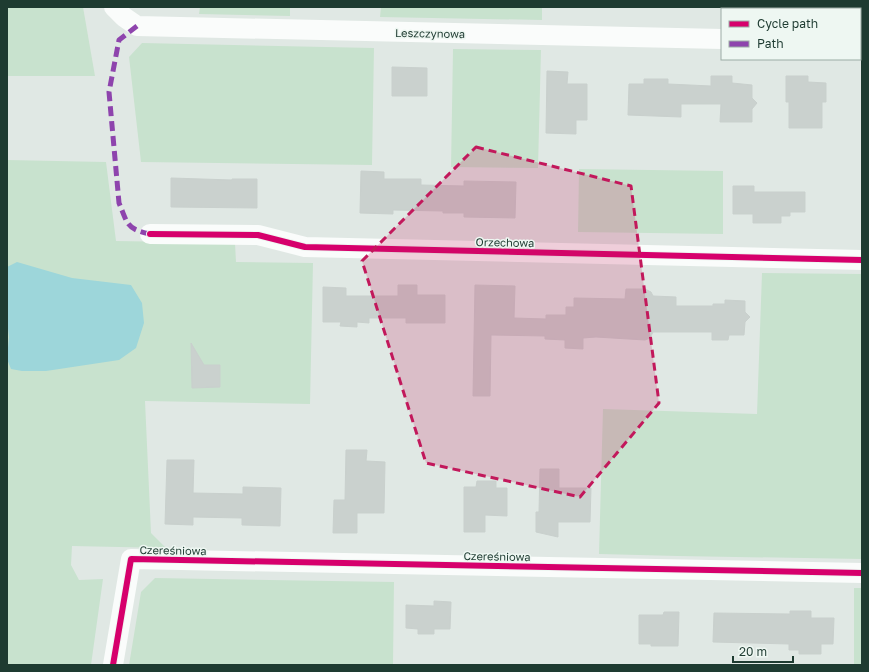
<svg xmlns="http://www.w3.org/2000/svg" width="869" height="672" font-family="'Golos Text',sans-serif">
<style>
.green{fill:#c8e2ce}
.water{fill:#9dd6da}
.building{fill:#cad1ce;stroke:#c9d0cd}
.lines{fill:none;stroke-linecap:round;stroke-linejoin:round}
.street{stroke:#fafcfb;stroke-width:20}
.quiet{stroke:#8e44ad;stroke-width:5;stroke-dasharray:10 5;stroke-linecap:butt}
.cycleway-casing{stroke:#eef7f2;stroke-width:8}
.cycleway{stroke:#d6006c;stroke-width:6}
.marked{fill:#c2185b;fill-opacity:0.2;stroke:#c2185b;stroke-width:3;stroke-dasharray:8 5;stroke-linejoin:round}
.labels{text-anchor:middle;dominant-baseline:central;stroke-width:3;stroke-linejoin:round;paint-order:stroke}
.street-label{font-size:11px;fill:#1e3b31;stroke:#eef7f2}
</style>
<rect width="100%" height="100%" fill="#e0e8e4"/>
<g class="green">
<path d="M 7,7 L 83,7 L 95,76 L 7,76 Z"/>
<path d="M 200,7 L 290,7 L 290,16 L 199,14 Z"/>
<path d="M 381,7 L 542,7 L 542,20 L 380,17 Z"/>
<path d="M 142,43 L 374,48 L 372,165 L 141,162 L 129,57 Z"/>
<path d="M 453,49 L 541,50 L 538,168 L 451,167 Z"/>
<path d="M 7,160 L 106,162 L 116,241 L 235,243 L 236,262 L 313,263 L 310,404 L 145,401 L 151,533 L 166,548 L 72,546 L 71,565 L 79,580 L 103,579 L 91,665 L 7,665 Z"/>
<path d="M 579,169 L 723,171 L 723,234 L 578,232 Z"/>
<path d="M 762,273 L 862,274 L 862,559 L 678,556 L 599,554 L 603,409 L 757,414 Z"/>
<path d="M 155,578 L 394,582 L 393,665 L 129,665 L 141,592 Z"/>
<rect x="854" y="588" width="8" height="77"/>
</g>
<path class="water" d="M 17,262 L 72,278 L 131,285 L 142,303 L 144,323 L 136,348 L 119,360 L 46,371 L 22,371 L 11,369 L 7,359 L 9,337 L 7,320 L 7,267 Z"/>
<g class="building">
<path d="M 392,67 L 427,68 L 427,96 L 392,96 Z"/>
<path d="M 547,71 L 568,72 L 567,84 L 587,84 L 587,120 L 576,120 L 576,134 L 546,133 Z"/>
<path d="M 711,76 L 732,76 L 732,83 L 752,85 L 752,98 L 757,103 L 752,109 L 752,122 L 720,122 L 721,104 L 681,104 L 681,117 L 628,115 L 629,84 L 644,84 L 644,79 L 668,79 L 668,84 L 711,86 Z"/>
<path d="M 786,76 L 808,76 L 808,82 L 826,83 L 826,102 L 822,102 L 822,128 L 789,128 L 789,102 L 786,102 Z"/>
<path d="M 361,171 L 384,172 L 384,179 L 421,179 L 421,185 L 464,186 L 464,181 L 516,182 L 515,218 L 464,217 L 464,213 L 443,213 L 443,211 L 393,210 L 393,214 L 360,213 Z"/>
<path d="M 171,178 L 232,180 L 232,179 L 257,179 L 257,208 L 171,207 Z"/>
<path d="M 733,186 L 754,186 L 754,192 L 805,192 L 805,212 L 790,212 L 790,216 L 781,216 L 781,223 L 753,223 L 753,214 L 733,214 Z"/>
<path d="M 398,285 L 417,285 L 417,295 L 445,295 L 445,323 L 406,323 L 406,318 L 369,318 L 369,323 L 357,322 L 357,327 L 340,326 L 341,322 L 323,322 L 323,287 L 346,288 L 346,296 L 398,296 Z"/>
<path d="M 475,285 L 515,286 L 514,318 L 546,319 L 546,315 L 566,315 L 566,307 L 574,307 L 574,298 L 625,299 L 626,289 L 645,289 L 651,292 L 653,296 L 676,297 L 676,306 L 713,306 L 713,304 L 725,304 L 725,300 L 745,301 L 745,312 L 750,317 L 745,322 L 744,335 L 729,335 L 728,340 L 712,340 L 712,332 L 653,332 L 650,338 L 645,340 L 596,337 L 583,338 L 583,349 L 565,348 L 565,340 L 545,339 L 545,336 L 491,335 L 490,396 L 473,396 Z"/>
<path d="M 191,343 L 204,365 L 220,365 L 220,387 L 192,388 Z"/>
<path d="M 346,450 L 367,450 L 366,461 L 385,462 L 384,513 L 357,513 L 357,533 L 333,533 L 334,500 L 345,500 Z"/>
<path d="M 167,460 L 194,460 L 193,493 L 243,494 L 243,487 L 281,488 L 280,526 L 242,525 L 242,518 L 193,517 L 193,525 L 165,524 Z"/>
<path d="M 540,469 L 559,469 L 559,488 L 591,488 L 590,522 L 558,522 L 558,537 L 536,532 L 536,512 L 539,512 Z"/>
<path d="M 477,481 L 496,481 L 496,488 L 507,488 L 507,516 L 485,515 L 485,532 L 464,532 L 464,487 L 476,487 Z"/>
<path d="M 434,601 L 451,602 L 450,629 L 434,629 L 434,634 L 418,634 L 418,629 L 406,628 L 406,605 L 434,606 Z"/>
<path d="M 790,611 L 811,611 L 811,618 L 834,618 L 833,644 L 821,644 L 821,654 L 799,654 L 799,650 L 789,650 L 789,644 L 713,642 L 714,613 L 790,614 Z"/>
<path d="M 664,612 L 679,612 L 678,646 L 651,646 L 651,644 L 639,644 L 639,615 L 663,615 Z"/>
</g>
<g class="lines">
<g class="street">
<path d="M 114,7 L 124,17 L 137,26 L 722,39"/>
<path d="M 860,42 L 862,42"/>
<path d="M 150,234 L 258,235 L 305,247 L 862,260"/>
<path d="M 113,665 L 131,559 L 862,573"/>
</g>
<g class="quiet">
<path d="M 805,9 L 805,7"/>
<path d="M 137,26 L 119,40 L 109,92 L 119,203 C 128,224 126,229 150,234"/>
</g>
<g class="cycleway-casing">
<g id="cycleway">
<path d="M 150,234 L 258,235 L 305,247 L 862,260"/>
<path d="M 113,665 L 131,559 L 862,573"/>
</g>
</g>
<use href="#cycleway" class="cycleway"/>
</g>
<path class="marked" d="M 476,147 L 631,186 L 659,403 L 580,497 L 426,463 L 362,261 Z"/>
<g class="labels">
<g class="street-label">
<text transform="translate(430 33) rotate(1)">Leszczynowa</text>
<text transform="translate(505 242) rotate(1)">Orzechowa</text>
<text transform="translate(173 550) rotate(1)">Czereśniowa</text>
<text transform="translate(497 556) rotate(1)">Czereśniowa</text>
</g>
</g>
<rect width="869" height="672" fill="none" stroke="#1e3b31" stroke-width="16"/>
<rect x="721" y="8" width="140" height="52" fill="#eef7f2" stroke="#9baca5"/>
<rect x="729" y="21" width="20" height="6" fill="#d6006c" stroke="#9baca5"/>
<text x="757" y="28" font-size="12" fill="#1e3b31">Cycle path</text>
<rect x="729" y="41" width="20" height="6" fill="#8e44ad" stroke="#9baca5"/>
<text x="757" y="48" font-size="12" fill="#1e3b31">Path</text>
<path d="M733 656v6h60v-6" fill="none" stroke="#1e3b31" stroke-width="2"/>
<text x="739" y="656" font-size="12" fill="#1e3b31" stroke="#eef7f2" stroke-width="3" paint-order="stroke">20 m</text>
</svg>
